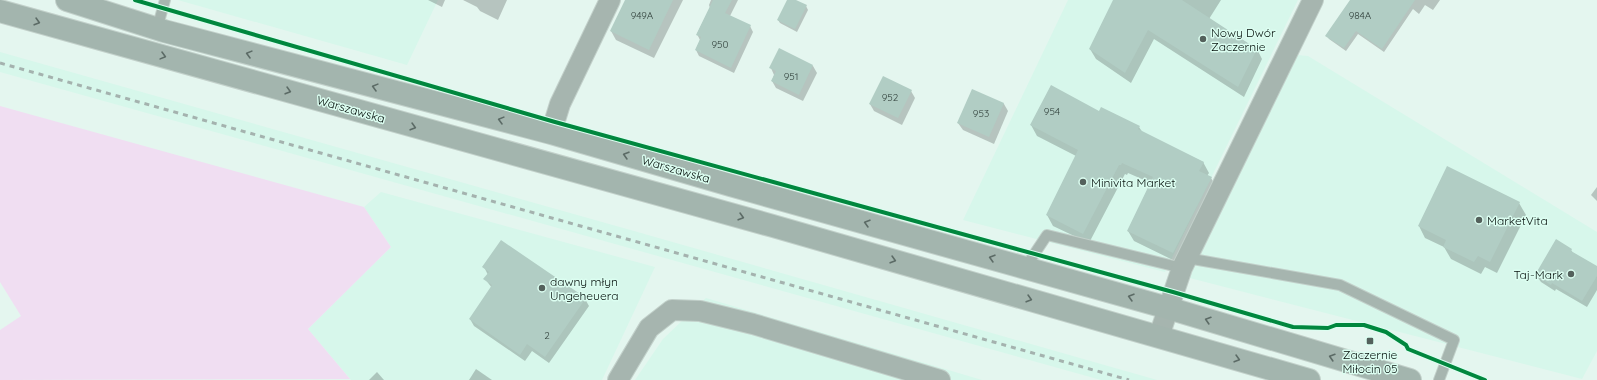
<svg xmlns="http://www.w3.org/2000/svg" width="1597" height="380" font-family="Quicksand,sans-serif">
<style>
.built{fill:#d7f7eb}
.green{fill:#f0def2}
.shadow{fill:#0003}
.building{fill:#b1cdc4}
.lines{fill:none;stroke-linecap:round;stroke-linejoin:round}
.service-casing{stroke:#c2d0ca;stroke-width:12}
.minor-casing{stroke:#c2d0ca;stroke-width:22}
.secondary-casing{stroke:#c2d0ca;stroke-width:24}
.service{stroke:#a6b5af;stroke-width:10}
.minor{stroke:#a6b5af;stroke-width:20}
.secondary{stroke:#a3b5ae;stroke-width:22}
.rail{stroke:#a4b2ae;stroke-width:3;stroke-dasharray:5 5;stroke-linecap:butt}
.cycleway-casing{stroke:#dcfef1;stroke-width:6}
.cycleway{stroke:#00873e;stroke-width:4}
.oneway{stroke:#5c6b66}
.poi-dot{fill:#54615c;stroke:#dcfef1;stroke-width:1.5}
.labels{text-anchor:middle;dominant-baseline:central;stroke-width:3;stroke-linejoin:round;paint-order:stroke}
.number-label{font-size:10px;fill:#31403b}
.poi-label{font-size:12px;fill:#06110d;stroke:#dcfef1;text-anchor:start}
.street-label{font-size:12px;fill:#06110d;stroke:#dcfef1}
</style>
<rect width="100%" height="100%" fill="#e4f6ef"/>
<g class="built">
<path d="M 178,0 L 438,0 L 407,65 Z"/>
<path d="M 1068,0 L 1298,0 L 1165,272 L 963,220 Z"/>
<path d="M 0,52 L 634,231 L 1157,380 L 1101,380 L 0,72 Z"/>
<path d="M 1297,55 L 1308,56 L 1597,232 L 1597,351 L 1582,379 L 1186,277 Z"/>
<path d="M 381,192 L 655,267 L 602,380 L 351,380 L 308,329 L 391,247 L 364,207 Z"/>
<path d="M 706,298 L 982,380 L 635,380 L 663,339 Z"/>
</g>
<path class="green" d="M 0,106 L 364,207 L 391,247 L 308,329 L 350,379 L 0,380 L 0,330 L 21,316 L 0,282 Z"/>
<g class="shadow">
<path d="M 428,0 L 445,0 L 442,7 Z"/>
<path d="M 463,0 L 507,0 L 498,20 L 480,11 L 477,7 Z"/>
<path d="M 626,0 L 683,0 L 654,58 L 616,40 L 611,31 Z"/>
<path d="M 711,0 L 738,0 L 730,16 L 750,26 L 753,32 L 734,73 L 699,56 L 696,50 L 700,40 L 697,34 L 710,8 L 709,5 Z"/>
<path d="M 788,0 L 794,0 L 806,6 L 808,10 L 797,32 L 780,23 L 778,20 Z"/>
<path d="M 1114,0 L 1221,0 L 1209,19 L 1257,49 L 1262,59 L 1244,97 L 1154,39 L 1131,83 L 1096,59 L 1090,49 Z"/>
<path d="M 1351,0 L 1440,0 L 1433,10 L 1425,5 L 1419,14 L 1413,9 L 1384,52 L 1358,34 L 1346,51 L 1329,39 L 1327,36 Z"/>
<path d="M 813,66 L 817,73 L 803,101 L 776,88 L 772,81 L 774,75 L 771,68 Z"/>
<path d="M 911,91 L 915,98 L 902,125 L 874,111 L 870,104 Z"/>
<path d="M 973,91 L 1004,104 L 1008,111 L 994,144 L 963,130 L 958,123 Z"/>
<path d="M 1100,112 L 1139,127 L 1143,133 L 1203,162 L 1209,173 L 1207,176 L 1211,178 L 1217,188 L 1179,263 L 1134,241 L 1128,231 L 1151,183 L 1128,173 L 1127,175 L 1125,174 L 1089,243 L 1053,226 L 1047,215 L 1076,156 L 1037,136 L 1031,125 Z"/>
<path d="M 1597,187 L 1597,201 L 1591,195 Z"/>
<path d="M 1519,203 L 1526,215 L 1497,273 L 1485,267 L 1481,274 L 1451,259 L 1444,247 L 1425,238 L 1419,226 Z"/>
<path d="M 1571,250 L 1573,253 L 1597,267 L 1597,290 L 1587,307 L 1556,289 L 1555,291 L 1541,282 L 1536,275 Z"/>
<path d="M 484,267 L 585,299 L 589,306 L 549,363 L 532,351 L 525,361 L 474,326 L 470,319 L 492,288 L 485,279 L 488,275 Z"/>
<path d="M 476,369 L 492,380 L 469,380 Z"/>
<path d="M 377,372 L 384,380 L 369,380 Z"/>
</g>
<g class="building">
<path d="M 625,0 L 673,0 L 649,50 L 610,31 Z"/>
<path d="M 713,0 L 732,0 L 725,13 L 751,25 L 731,68 L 695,50 L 701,37 L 696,35 Z"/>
<path d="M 787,0 L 796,0 L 807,5 L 795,29 L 777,20 Z"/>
<path d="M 1113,0 L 1182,0 L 1257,49 L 1238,87 L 1148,30 L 1125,73 L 1089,49 Z"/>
<path d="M 1350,0 L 1415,0 L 1382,49 L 1356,31 L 1344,48 L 1325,36 Z"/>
<path d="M 779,48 L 813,65 L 799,95 L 771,81 L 776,71 L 769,68 Z"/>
<path d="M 883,76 L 912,90 L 898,118 L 869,104 Z"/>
<path d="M 1051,85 L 1099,111 L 1101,107 L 1140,126 L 1138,129 L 1204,162 L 1199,171 L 1212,177 L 1173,253 L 1127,231 L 1153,177 L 1122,163 L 1121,165 L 1119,165 L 1083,234 L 1046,215 L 1078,150 L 1030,125 Z"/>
<path d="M 972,89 L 1004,103 L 989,137 L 957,123 Z"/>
<path d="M 1447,166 L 1520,202 L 1490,262 L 1478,256 L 1474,262 L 1443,247 L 1446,240 L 1418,226 Z"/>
<path d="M 1556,239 L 1572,249 L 1571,251 L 1597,266 L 1597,276 L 1582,301 L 1552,283 L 1551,285 L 1535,275 Z"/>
<path d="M 501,240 L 586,298 L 545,357 L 527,344 L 520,355 L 469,319 L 492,285 L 483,279 L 489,272 L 482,267 Z"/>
</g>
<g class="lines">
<g class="service-casing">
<g id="service">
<path d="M 157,29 L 165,0"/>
<path d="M 1187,258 L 1340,285 L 1454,340 L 1439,380"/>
<path d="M 1025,268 L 1047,235 L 1182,268"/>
</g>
</g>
<g class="minor-casing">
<g id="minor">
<path d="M 551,133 L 560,104 L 610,0"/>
<path d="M 1159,336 L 1182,268 L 1313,0"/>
<path d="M 618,380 L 649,328 L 672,310 L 700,311 L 753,324 L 940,380"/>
</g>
</g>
<g class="secondary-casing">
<g id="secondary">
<path d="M 67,0 L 164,31 L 551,133 L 730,185 L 1168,308 L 1410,380"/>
<path d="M 0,11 L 773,226 L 1309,380"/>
</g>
</g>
<use href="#service" class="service"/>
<use href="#minor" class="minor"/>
<use href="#secondary" class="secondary"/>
<path class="rail" d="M 0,63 L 1129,380"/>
<g class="cycleway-casing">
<path id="cycleway" d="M 135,0 L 555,122 L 1173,292 L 1293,327 L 1328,328 L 1336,325 L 1364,325 L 1386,332 L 1406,345 L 1408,349 L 1485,380"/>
</g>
<use href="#cycleway" class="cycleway"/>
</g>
<defs><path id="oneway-chevron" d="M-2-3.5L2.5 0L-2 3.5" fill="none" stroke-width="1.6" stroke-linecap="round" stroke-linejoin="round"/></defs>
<g class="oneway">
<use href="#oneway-chevron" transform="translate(37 22) rotate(16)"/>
<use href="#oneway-chevron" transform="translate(249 54) rotate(-165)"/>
<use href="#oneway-chevron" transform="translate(163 56) rotate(15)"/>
<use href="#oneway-chevron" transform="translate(375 87) rotate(-165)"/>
<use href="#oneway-chevron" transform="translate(288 91) rotate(16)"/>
<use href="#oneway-chevron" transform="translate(501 120) rotate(-165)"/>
<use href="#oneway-chevron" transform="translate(413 127) rotate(16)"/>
<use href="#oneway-chevron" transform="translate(626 155) rotate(-164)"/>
<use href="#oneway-chevron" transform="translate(741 217) rotate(16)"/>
<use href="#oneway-chevron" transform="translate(867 223) rotate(-164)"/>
<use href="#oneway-chevron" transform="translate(992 258) rotate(-164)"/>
<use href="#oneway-chevron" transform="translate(893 260) rotate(16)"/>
<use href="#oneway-chevron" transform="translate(1131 297) rotate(-164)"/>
<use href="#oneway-chevron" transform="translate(1029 299) rotate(16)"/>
<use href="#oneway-chevron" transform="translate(1208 320) rotate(-163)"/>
<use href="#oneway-chevron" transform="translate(1332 357) rotate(-163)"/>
<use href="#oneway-chevron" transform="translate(1237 359) rotate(16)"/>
</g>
<g class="poi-dot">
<circle cx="1203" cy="39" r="4"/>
<circle cx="1083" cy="182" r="4"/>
<circle cx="1479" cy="220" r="4"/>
<circle cx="1571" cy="274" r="4"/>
<circle cx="542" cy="288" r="4"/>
<rect x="1366" y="337" width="8" height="8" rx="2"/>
</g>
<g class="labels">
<g class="number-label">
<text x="642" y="15">949A</text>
<text x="1360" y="15">984A</text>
<text x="720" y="44">950</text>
<text x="791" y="76">951</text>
<text x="890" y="97">952</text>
<text x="1052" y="111">954</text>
<text x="981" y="113">953</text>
<text x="547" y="335">2</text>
</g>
<g class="poi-label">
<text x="1211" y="32">Nowy Dwór<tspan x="1211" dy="14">Zaczernie</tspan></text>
<text x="1091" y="182">Minivita Market</text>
<text x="1487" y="220">MarketVita</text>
<text x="1563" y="274" text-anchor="end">Taj-Mark</text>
<text x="550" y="281">dawny młyn<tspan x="550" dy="14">Ungeheuera</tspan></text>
<text x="1370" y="354" text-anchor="middle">Zaczernie<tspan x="1370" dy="14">Miłocin 05</tspan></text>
</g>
<g class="street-label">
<text transform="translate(351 109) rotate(16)">Warszawska</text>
<text transform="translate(676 169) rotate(16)">Warszawska</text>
</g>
</g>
</svg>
